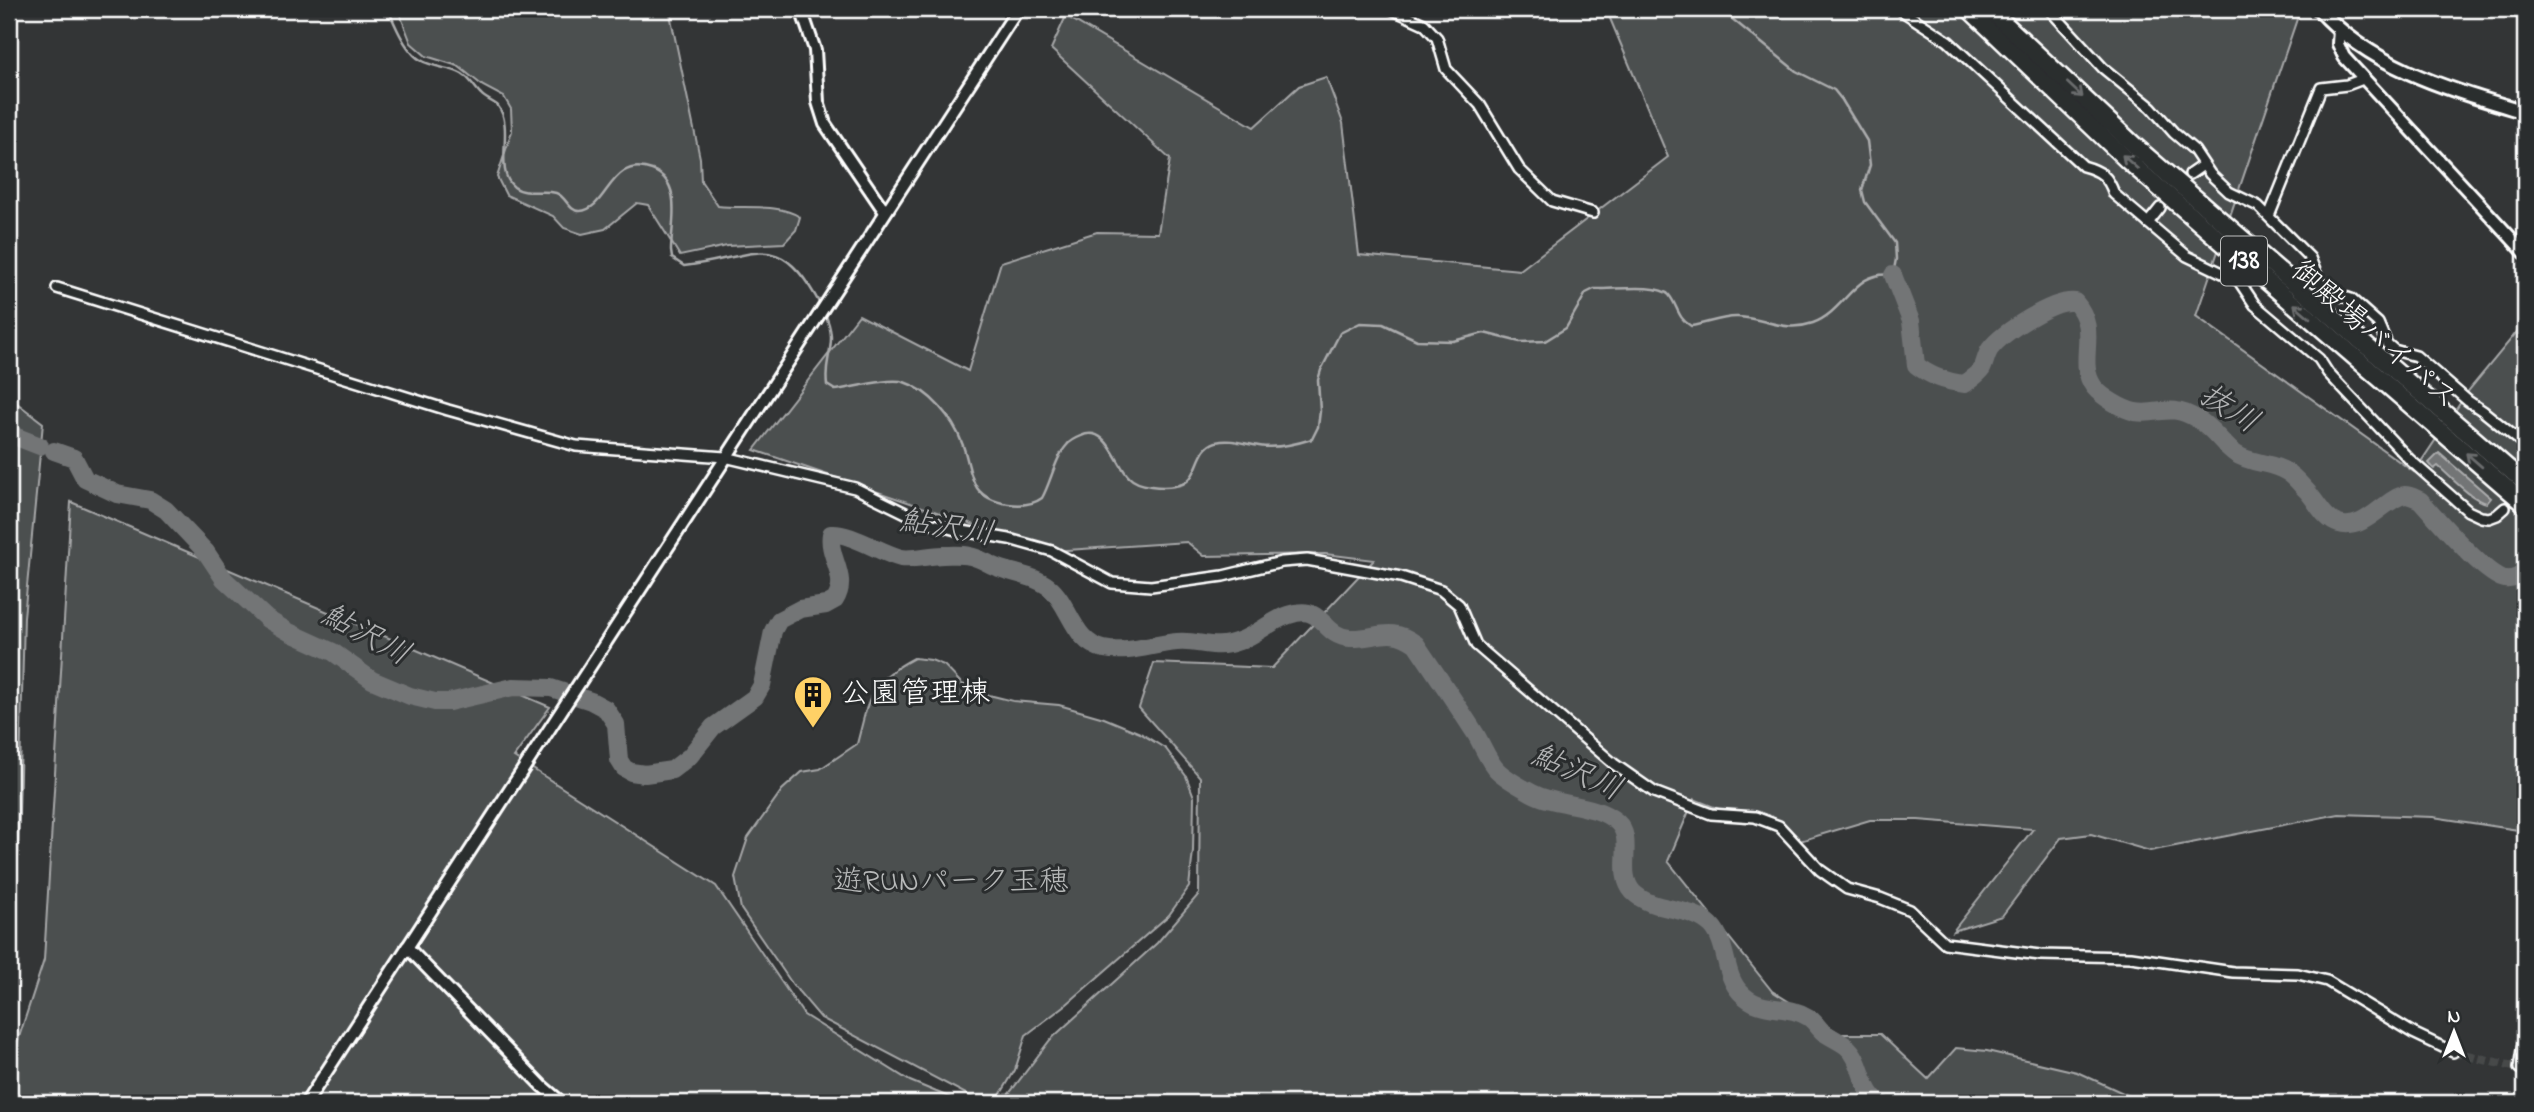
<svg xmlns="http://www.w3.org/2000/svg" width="2534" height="1112" font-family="'Indie Flower','Klee One',sans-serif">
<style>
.green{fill:#4c4f50;stroke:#a6a7a8;stroke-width:2}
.water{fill:#737576;stroke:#abacad;stroke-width:2}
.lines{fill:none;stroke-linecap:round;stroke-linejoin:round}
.stream{stroke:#abacad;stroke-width:2.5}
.river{stroke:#737576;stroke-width:18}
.minor-tunnel{stroke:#47494a;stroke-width:9;stroke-dasharray:9 4.5;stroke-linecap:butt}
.minor-casing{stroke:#fff;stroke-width:14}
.tertiary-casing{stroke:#fff;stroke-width:16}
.secondary-casing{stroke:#fff;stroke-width:18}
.motorway-casing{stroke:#fff;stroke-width:21}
.minor{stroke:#2a2d2e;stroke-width:9}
.tertiary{stroke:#2a2d2e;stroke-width:10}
.secondary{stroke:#2a2d2e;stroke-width:12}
.motorway{stroke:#2a2d2e;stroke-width:16}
.oneway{stroke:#6a6c6d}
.labels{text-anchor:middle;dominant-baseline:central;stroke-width:6;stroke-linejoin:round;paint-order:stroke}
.shield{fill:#2a2d2e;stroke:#bfc0c0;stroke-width:2}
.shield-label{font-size:28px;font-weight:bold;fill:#fff}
.street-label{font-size:30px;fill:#fff;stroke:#2a2d2e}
.poi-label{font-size:30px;fill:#fff;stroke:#2a2d2e;text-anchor:start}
.park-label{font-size:30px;fill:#b7b9b9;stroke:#2a2d2e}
.water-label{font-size:32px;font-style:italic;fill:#b2b3b4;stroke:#2a2d2e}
</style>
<rect width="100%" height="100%" fill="#333536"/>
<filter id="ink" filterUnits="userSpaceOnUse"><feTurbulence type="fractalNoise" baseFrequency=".0143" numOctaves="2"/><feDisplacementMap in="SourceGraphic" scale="14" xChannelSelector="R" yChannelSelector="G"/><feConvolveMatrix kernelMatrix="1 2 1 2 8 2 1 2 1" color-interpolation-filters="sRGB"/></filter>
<g filter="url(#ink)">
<g class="green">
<path d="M 398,9 L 669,9 L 700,158 L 701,181 L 718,206 C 743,209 779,203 800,217 L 796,230 L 784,243 L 727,246 L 680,256 L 648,205 L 637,203 L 605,229 L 582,234 L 564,228 L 553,216 L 506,195 L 497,177 L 512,131 L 511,109 L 504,97 L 483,86 L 458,66 L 426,56 L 411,43 Z"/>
<path d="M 1606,9 L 2294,9 L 2298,16 L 2196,316 L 2414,472 L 2469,390 L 2525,322 L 2525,831 L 2433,817 L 2339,814 L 2150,851 L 2091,834 L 2061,838 L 2002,916 L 1953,931 L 2033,829 L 1918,820 L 1870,820 L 1800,841 L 1694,799 L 1668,861 L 1772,991 L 1841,1034 L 1880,1034 L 1928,1079 L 1956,1048 L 1987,1051 L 2077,1072 L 2145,1103 L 1002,1103 L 1050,1040 L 1157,943 L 1199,894 L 1200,777 L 1139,708 L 1154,663 L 1272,668 L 1374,560 L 1325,554 L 1204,556 L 1187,542 L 1052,551 L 754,450 L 859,315 L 968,371 L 1001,262 L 1097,232 L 1158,233 L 1170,159 L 1051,49 L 1066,16 L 1254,127 L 1299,86 L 1326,77 L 1343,123 L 1359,255 L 1520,270 L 1668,157 Z"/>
<path d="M 9,397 L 43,423 L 24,617 L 18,853 L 9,894 Z"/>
<path d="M 71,502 L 550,707 L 514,757 L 716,886 L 804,1015 L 910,1081 L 963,1103 L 9,1103 L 9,1068 L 44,960 Z"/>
<path d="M 914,658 L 931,660 L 944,665 L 962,684 L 989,695 L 1013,701 L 1059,705 L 1104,718 L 1140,733 L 1166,749 L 1186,776 L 1194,797 L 1193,851 L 1189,887 L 1169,915 L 1067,1004 L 1026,1035 L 1015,1070 L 999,1097 L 981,1102 L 821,1018 L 793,985 L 741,909 L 735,877 L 748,838 L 782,790 L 802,772 L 820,769 L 857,744 C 870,696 867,683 914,658 Z"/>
</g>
<path class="water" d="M 2439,453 L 2491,498 L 2487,503 C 2470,499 2452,478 2438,466 L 2434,469 L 2429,463 Z"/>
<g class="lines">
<g class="stream">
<path d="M 388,9 C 395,24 402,43 414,55 C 425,66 444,67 458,72 C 469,76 473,86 481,94 C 485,99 493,101 498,106 C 515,128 493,170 514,187 C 526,196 543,189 556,193 C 566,196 569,212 580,211 C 608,210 610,154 652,170 C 684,182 671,225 671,251 L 672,258 L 684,266 C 756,258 778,225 821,306"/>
<path d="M 824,312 C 840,344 823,355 827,385 L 835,390 C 851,388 891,377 904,382 C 929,390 953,418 962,443 C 968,457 969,476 977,488 C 989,505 1026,510 1042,498 C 1051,482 1055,458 1067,445 C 1070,441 1076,438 1081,436 C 1107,424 1116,464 1129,477 C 1138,487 1163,488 1175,486 C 1202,483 1193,449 1216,442 C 1231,438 1244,444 1259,446 C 1276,449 1296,444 1312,439 L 1318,427 L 1320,411 L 1318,380 L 1321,370 L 1340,333 L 1360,323 L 1383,324 L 1417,340 L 1453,341 L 1484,333 L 1520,342 L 1545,341 L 1566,328 L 1586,293 L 1594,289 C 1611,290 1659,283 1669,295 C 1678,306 1677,318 1691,326 C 1706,324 1723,316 1738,317 C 1766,318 1784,333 1813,323 C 1846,311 1854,269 1893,275 L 1896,259 L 1895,243 L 1865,202 L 1862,190 L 1870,165 L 1867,141 L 1842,100 L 1834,90 L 1796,71 L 1720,9"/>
</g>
<g class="river">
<path d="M 1893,275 L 1911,321 L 1916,365 C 1931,377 1946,382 1965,384 C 1971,379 1978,375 1982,369 C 1985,363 1986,355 1990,349 C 2003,332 2054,299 2075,302 C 2101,331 2075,361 2094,387 C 2102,397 2122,409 2135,412 C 2161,416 2168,402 2197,419 C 2214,428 2223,446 2236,454 C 2251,464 2272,462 2287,472 C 2294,476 2300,484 2306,490 C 2316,500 2324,520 2339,524 C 2365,532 2386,497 2405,495 C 2410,495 2415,498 2420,500 C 2436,517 2485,576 2505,579 C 2512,580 2520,576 2525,572"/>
<path d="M 9,434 L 40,446"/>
<path d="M 54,451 L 74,458 L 85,479 L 117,494 L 150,500 L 166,510 L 206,552 L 224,579 L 267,619 L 289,632 L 333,652 L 372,680 L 410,696 L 435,702 L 449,702 L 513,687 L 551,688 L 591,701 L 606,709 L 616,724 L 619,760 L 624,768 L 631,772 L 645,774 L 672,770 L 690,756 L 713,727 L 755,697 L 762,685 L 773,631 L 779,620 L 800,609 L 826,605 L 835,600 C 850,577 827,557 831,534 C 849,532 881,553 901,558 C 913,560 930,555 943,555 C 952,555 962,554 970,556 C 980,558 990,565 999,568 C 1016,574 1035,576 1049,587 C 1070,604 1073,643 1104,649 C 1129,654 1152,644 1177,642 C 1202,640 1212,651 1239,641 C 1259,634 1276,616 1296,613 C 1323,607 1324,637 1350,638 C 1377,639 1390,625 1416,644 C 1436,674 1456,703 1475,733 C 1482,744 1488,761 1497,770 C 1506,779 1521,787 1532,793 C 1558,807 1594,802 1617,822 C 1636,839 1615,872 1633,892 C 1654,913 1690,905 1711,925 C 1728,942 1723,974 1740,992 C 1761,1015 1786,1003 1808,1017 C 1814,1020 1818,1028 1823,1032 C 1830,1037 1839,1041 1846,1046 C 1864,1060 1860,1093 1881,1103"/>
</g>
<path class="minor-tunnel" d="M 2453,1052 L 2519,1068"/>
<g class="minor-casing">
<g id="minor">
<path d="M 1391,9 L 1424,24 L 1437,38 L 1446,69 L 1480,105 L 1519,169 L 1552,201 L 1593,213"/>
<path d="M 1899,9 L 1948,41 L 2083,166 C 2101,171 2108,176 2114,194 L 2187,256 L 2239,281 L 2255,305 L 2319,359 L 2328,373 L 2410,460 L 2468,511 L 2481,517 L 2489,518 L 2497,515 L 2505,508"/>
<path d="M 2049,9 L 2103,68 L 2151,107 L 2174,133 L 2194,150 L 2210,174 L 2229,192 L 2258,206 L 2310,258 L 2320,283 L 2330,292 L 2351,299 L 2378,323 L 2387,344 L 2394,350 L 2416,356 L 2468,401 L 2483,411 L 2525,445"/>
<path d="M 2190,174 L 2203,165"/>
<path d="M 2269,216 L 2321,88 L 2347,85 L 2363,79"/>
<path d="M 2148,223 L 2160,208"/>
<path d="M 57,288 L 448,410 L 576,446 L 725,457 L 855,488 L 922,521 L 956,530 L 1009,539 L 1052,551 L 1112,583 L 1151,586 L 1223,576 L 1282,562 L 1307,560 L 1401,577 L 1441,590 L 1459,605 L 1476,645 L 1614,764 L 1654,792 L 1711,814 L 1755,817 L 1779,826 L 1820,870 L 1847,889 L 1880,898 L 1910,910 L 1945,943 L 2040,955 L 2131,957 L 2233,972 L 2298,974 L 2327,981 L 2413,1033 L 2453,1052"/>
<path d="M 2525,1032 L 2519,1068 L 2525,1072"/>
</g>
</g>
<g class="tertiary-casing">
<g id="tertiary">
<path d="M 801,9 L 815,50 L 818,102 L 825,124 L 885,212"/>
<path d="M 2339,28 L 2338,44 L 2344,57 L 2525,253"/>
<path d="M 407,947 L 542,1086 L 562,1103"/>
<path d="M 306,1103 L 1018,9"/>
</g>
</g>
<g class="secondary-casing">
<path id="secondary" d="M 2319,9 C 2372,69 2452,90 2525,112"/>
</g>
<g class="motorway-casing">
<g id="motorway">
<path d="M 1969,9 L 2127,160 L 2525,504"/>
<path d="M 1989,9 L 2136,147 L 2525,483"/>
</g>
</g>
<use href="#minor" class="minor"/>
<use href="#tertiary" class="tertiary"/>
<use href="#secondary" class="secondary"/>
<use href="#motorway" class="motorway"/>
</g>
<defs><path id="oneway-shaft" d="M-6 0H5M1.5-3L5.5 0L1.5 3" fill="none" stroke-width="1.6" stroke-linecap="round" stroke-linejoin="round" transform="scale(1.75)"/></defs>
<g class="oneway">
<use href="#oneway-shaft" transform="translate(2075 90) rotate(43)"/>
<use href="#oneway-shaft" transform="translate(2130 162) rotate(-138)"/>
<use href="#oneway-shaft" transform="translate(2302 311) rotate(-139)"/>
<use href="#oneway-shaft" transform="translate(2474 460) rotate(-139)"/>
</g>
</g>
<defs>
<g id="building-pin" transform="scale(2.0125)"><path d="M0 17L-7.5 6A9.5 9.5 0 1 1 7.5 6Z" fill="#ffd166" stroke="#2a2d2e"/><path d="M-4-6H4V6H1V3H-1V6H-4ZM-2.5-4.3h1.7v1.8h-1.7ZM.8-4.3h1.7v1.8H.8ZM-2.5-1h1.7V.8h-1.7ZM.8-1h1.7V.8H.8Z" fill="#111"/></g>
</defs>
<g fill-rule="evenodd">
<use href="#building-pin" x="813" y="695"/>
</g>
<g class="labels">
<rect class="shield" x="2221" y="236.5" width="46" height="49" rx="5"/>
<g class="shield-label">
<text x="2244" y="261">138</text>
</g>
<g class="street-label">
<text transform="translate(2373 336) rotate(41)">御殿場バイパス</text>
</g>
<g class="poi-label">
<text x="840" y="695">公園管理棟</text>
</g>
<g class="park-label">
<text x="951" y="883">遊RUNパーク玉穂</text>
</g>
<g class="water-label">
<text transform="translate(2228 410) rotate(32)">抜川</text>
<text transform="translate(946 529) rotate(9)">鮎沢川</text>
<text transform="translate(365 636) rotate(28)">鮎沢川</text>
<text transform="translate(1576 774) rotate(24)">鮎沢川</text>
</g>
</g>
<rect width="2534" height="1112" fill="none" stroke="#2a2d2e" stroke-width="35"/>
<rect x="18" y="18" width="2499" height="1077" fill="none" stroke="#fff" stroke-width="2.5" filter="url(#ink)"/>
<g transform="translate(2454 1032)" stroke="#2a2d2e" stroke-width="5" paint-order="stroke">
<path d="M0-5L12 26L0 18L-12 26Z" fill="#ffffff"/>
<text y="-10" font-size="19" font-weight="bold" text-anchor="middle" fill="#ffffff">N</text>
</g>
</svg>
